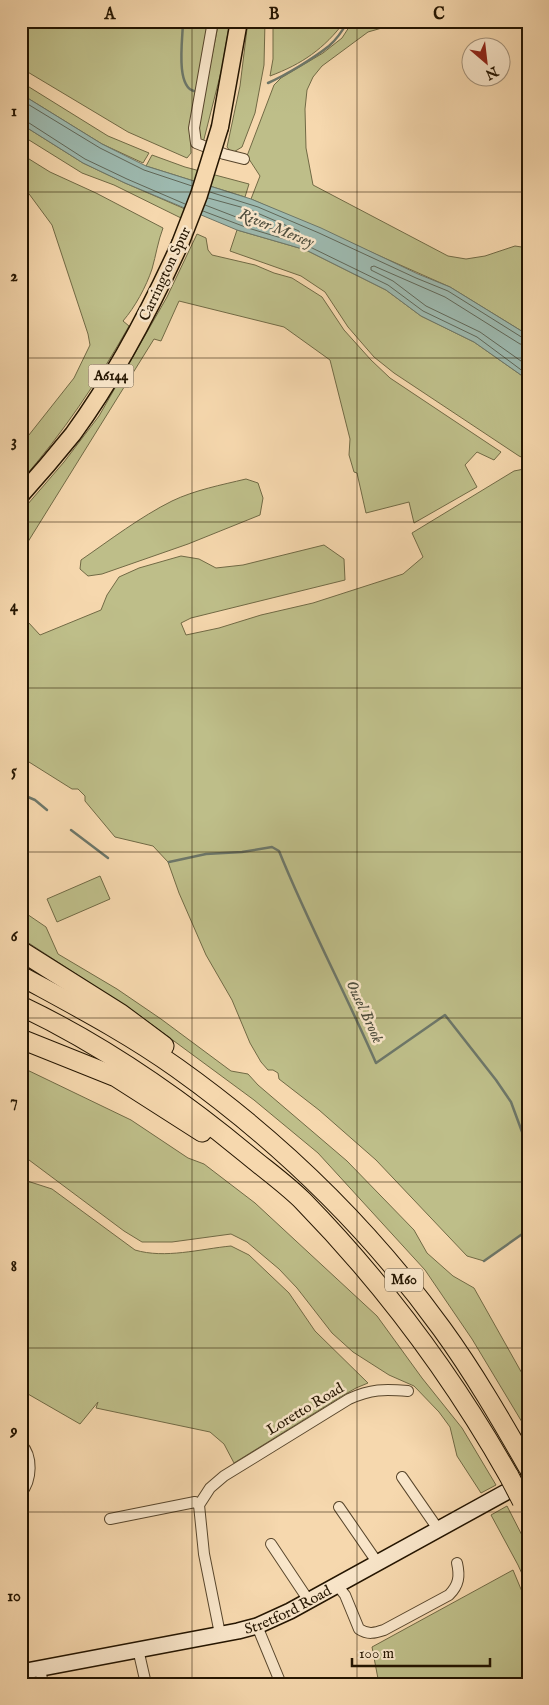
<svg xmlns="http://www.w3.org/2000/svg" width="549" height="1705" font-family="'IM FELL English',serif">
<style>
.green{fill:#bebe89;stroke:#716a45}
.water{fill:#9db9af;stroke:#6d7769}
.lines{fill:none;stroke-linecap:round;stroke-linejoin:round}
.shore{stroke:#606758;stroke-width:1}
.stream{stroke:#6d7769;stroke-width:2.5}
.street-casing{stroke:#58462c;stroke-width:12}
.secondary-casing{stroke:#241501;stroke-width:18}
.primary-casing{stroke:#241501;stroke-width:19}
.highway-casing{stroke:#241501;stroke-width:21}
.street{stroke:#f9e6ca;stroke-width:10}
.secondary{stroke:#f9e6ca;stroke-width:15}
.primary{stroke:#f6d8ae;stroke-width:16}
.highway{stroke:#f6d8ae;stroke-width:19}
.primary-bridge-casing{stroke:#241501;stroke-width:19;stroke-linecap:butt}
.highway-bridge-casing{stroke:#241501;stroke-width:21;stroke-linecap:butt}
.primary-bridge{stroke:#f6d8ae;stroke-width:16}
.highway-bridge{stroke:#f6d8ae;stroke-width:19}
.grid{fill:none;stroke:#241501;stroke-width:1;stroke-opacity:0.55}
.labels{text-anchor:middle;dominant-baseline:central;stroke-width:5;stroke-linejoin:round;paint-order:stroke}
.shield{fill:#f9e6ca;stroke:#64543d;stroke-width:1}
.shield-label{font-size:14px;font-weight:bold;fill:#241501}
.street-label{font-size:15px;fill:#241501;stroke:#f9e6ca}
.water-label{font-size:16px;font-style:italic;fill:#4e4e3e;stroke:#f9e6ca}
.neatline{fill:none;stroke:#241501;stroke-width:2}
.grid-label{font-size:16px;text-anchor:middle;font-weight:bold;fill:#241501}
</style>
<rect width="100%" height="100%" fill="#f6d8ae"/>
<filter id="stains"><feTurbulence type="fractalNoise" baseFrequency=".004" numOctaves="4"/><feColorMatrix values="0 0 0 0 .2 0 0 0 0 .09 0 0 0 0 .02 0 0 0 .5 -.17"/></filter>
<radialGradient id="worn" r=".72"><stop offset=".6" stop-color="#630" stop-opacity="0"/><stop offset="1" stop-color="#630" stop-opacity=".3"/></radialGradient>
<g class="green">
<path d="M 21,21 L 210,21 L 190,131 L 191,153 L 187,158 L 128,132 L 21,68 Z"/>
<path d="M 219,21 L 230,21 L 222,68 L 203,143 L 198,138 L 197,130 Z"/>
<path d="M 248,21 L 265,21 L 264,65 L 255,113 L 242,147 L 232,153 L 227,147 L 240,86 Z"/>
<path d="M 273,21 L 345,21 C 324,49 302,64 270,76 L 273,59 Z"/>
<path d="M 353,21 L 406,21 L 368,32 L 322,66 L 313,77 L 307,90 L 305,109 L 306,148 L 313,185 L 448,256 L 466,259 L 485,256 L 515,246 L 528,248 L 528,335 L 450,287 L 251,199 L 260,176 L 247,156 L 274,85 L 281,78 L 323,53 L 342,38 Z"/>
<path d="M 21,82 L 108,136 L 149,153 L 143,163 L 102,144 L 21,94 Z"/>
<path d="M 21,124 L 83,163 L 125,183 L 185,209 L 181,218 L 114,185 L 82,173 L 21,135 Z"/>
<path d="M 21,154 L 50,172 L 96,193 L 163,228 C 158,241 156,255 152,269 C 146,287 135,307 123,321 L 129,326 C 98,381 63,433 21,481 L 21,445 L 74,378 L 90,345 L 88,334 L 52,225 L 21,183 Z"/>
<path d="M 152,155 L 185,167 L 249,184 L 245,197 L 146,166 Z"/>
<path d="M 237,230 L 306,250 L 386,290 L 421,316 L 474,342 L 521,375 L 528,382 L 528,460 L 519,456 L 394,373 L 374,357 L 348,327 L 325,292 L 301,276 L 230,251 Z"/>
<path d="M 197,234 L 206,238 L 208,250 L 212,255 L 255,265 L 274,273 L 292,278 L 322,297 L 344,330 L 371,360 L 390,378 L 501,452 L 494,460 L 477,452 L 465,465 L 477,487 L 414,523 L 409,502 L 366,513 L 357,473 L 354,472 L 349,455 L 350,439 L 330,360 L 284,327 L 179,301 L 161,341 L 154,339 L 21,553 L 21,512 L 64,462 L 99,416 L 167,297 Z"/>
<path d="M 524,469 L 528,469 L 528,1230 L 484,1261 L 467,1256 L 376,1160 L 319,1110 L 279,1079 L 278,1073 L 273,1070 L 268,1070 L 261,1062 L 250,1043 L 232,1000 L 206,955 L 179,893 L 168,862 L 153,846 L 115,837 L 85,801 L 85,796 L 78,789 L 72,789 L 21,757 L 21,619 L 28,622 L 40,635 L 101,610 L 107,595 L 119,577 L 139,568 L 181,556 L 199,559 L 216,568 L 243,565 L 324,545 L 344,559 L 345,580 L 191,618 L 181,623 L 186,635 L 219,628 L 261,615 L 313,603 L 403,574 L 423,557 L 412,533 L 514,471 Z"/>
<path d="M 246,479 L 258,483 L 263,498 L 260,515 L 188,544 L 102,574 L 88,576 L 80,569 L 81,560 C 110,540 140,517 172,501 C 195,490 221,485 246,479 Z"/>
<path d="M 100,876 L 110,899 L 57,922 L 47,899 Z"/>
<path d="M 21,910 L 46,927 L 58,954 L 117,989 L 161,1019 L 231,1071 L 248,1074 L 258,1085 L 347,1161 L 414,1230 L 427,1253 L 453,1276 L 474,1288 L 528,1384 L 528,1432 L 472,1339 L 425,1270 L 318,1153 L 254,1100 L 136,1013 L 21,938 Z"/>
<path d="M 21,1067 L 131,1120 L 188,1158 L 204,1164 L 255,1203 L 377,1316 L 422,1378 L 462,1428 L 496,1485 L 481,1493 L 457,1456 L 450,1427 L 439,1412 L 414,1386 L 389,1375 L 353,1352 L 332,1333 L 297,1288 L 279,1269 L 247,1242 L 231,1234 L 172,1242 L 142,1242 L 124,1231 L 21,1154 Z"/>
<path d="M 21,1179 L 52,1189 L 135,1250 C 165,1259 200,1249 231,1246 L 249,1255 L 289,1293 L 315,1331 L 368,1383 L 356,1388 L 342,1396 L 234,1463 L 224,1444 L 210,1432 L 96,1408 L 98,1402 L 80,1424 L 21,1390 Z"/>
<path d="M 507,1506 L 528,1547 L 528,1587 L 518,1565 L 491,1515 Z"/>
<path d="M 513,1570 L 528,1606 L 528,1684 L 379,1684 L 372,1647 Z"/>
</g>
<path class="water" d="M 21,94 L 102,144 L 146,166 L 251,199 L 321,228 L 418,274 L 450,287 L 528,335 L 528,382 L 521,375 L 474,342 L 421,316 L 386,290 L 306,250 L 237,230 L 125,183 L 83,163 L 21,124 Z"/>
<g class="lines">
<g class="shore">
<path d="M 21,100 L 100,148 L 144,170 L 192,186"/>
<path d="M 21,120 L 26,121 L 85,159 L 127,179 L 185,204"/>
<path d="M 210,192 L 258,207 L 319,233 L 416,278 L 448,291 L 523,338 L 528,339"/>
<path d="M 205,205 L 249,222 L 297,236 L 300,235 L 299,231 L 248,209 L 208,198"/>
<path d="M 203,211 L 248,228 L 308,246 L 388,285 L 423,311 L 477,337 L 528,375"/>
<path d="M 528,345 L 520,344 L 445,297 L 374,266 L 371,267 L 371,270 L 393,281 L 426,306 L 480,332 L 528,366"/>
</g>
<g class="stream">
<path d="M 183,21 C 183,37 175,86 194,91"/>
<path d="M 268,83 C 286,75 314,58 329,46 C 337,39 343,30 348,21"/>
<path d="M 21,794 L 35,800 L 47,810"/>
<path d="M 71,830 L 108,858"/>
<path d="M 169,862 L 206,854 L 242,852 L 272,847 L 279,851 C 308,923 345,992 376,1063 L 445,1015 L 496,1080 L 511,1102 L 528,1148"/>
<path d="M 484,1261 L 528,1230"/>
</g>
<g class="street-casing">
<g id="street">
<path d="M 213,21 L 194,128 L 196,143 L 224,154 L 244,159"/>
<path d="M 21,1444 C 33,1456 32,1480 21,1493"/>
<path d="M 402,1477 L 438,1529"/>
<path d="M 339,1507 L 377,1562"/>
<path d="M 110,1519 L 195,1502 L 199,1505"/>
<path d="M 271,1544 L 309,1601"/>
<path d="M 337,1585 L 345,1595 L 359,1629 C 368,1635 375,1633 384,1630 L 449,1595 C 459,1585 460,1576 457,1563"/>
<path d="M 257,1626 L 281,1684"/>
<path d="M 220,1634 L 204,1554 L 199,1505 L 210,1488 L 224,1476 L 349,1399 C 371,1389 384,1389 408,1391"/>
<path d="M 138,1649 L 146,1684"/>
<path d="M 40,1669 L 43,1684"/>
</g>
</g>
<g class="secondary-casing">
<g id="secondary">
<path id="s1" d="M 21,1672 L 238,1631 L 257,1626 L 290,1611 L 528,1480"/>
</g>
</g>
<g class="primary-casing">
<g id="primary">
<path d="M 220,127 L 239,21"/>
<path d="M 21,495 C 39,475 56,455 73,434 C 116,375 150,310 180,244"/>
</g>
</g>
<g class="highway-casing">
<g id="highway">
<path d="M 21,951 L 121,1014 L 164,1046"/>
<path d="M 21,976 C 74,1005 128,1033 177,1068 C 278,1140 369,1228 442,1329 C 474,1373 501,1420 528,1467"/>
<path d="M 21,1006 C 103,1045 178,1097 248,1155 C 266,1170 287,1185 303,1201 C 383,1283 453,1377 509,1476"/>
<path d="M 21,1039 L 116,1077 L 202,1132"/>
</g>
</g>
<use href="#street" class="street"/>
<use href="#secondary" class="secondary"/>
<use href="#primary" class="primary"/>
<use href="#highway" class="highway"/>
<g class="primary-bridge-casing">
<path id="primary-bridge" d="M 180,244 L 199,195 L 220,127"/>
</g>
<g class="highway-bridge-casing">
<path id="highway-bridge" d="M 509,1476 L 522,1501"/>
</g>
<use href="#primary-bridge" class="primary-bridge"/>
<use href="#highway-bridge" class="highway-bridge"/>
</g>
<path class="grid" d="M 192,21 L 192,1684M 357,21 L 357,1684M 21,192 L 528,192M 21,358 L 528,358M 21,522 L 528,522M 21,688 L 528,688M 21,852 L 528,852M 21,1018 L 528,1018M 21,1182 L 528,1182M 21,1348 L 528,1348M 21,1512 L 528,1512"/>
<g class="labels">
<g class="shield">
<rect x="88.5" y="364.5" width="45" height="23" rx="4"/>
<rect x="385" y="1268.5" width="38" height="23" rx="4"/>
</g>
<g class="shield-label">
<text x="111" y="376">A6144</text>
<text x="404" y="1280">M60</text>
</g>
<g class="street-label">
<text transform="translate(165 274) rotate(-65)">Carrington Spur</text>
<text transform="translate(305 1409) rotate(-31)">Loretto Road</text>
<text stroke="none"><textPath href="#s1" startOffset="275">Stretford Road</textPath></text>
</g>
<g class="water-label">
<text transform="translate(276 229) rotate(22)">River Mersey</text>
<text transform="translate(364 1012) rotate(65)">Ousel Brook</text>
</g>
</g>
<rect width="549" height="1705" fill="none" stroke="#f6d8ae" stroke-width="55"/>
<g transform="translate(486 62) rotate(152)"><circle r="24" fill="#f9e6ca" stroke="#a4927a"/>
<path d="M0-4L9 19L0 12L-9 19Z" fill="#8f2418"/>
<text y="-8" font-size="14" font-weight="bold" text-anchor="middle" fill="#241501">N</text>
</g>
<path d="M352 1658v8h138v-8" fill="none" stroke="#241501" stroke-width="2.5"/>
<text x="359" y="1658" font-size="15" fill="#241501" stroke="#f9e6ca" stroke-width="4" paint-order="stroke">100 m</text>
<rect x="28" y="28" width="494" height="1650" class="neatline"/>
<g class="grid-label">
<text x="110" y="19">A</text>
<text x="274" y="19">B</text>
<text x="439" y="19">C</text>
<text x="14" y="116">1</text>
<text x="14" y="281">2</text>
<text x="14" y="446">3</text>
<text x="14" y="611">4</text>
<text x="14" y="776">5</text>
<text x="14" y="941">6</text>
<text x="14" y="1106">7</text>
<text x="14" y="1271">8</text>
<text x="14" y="1436">9</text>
<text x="14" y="1601">10</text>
</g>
<rect width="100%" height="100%" filter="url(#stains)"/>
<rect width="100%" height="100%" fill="url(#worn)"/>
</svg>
